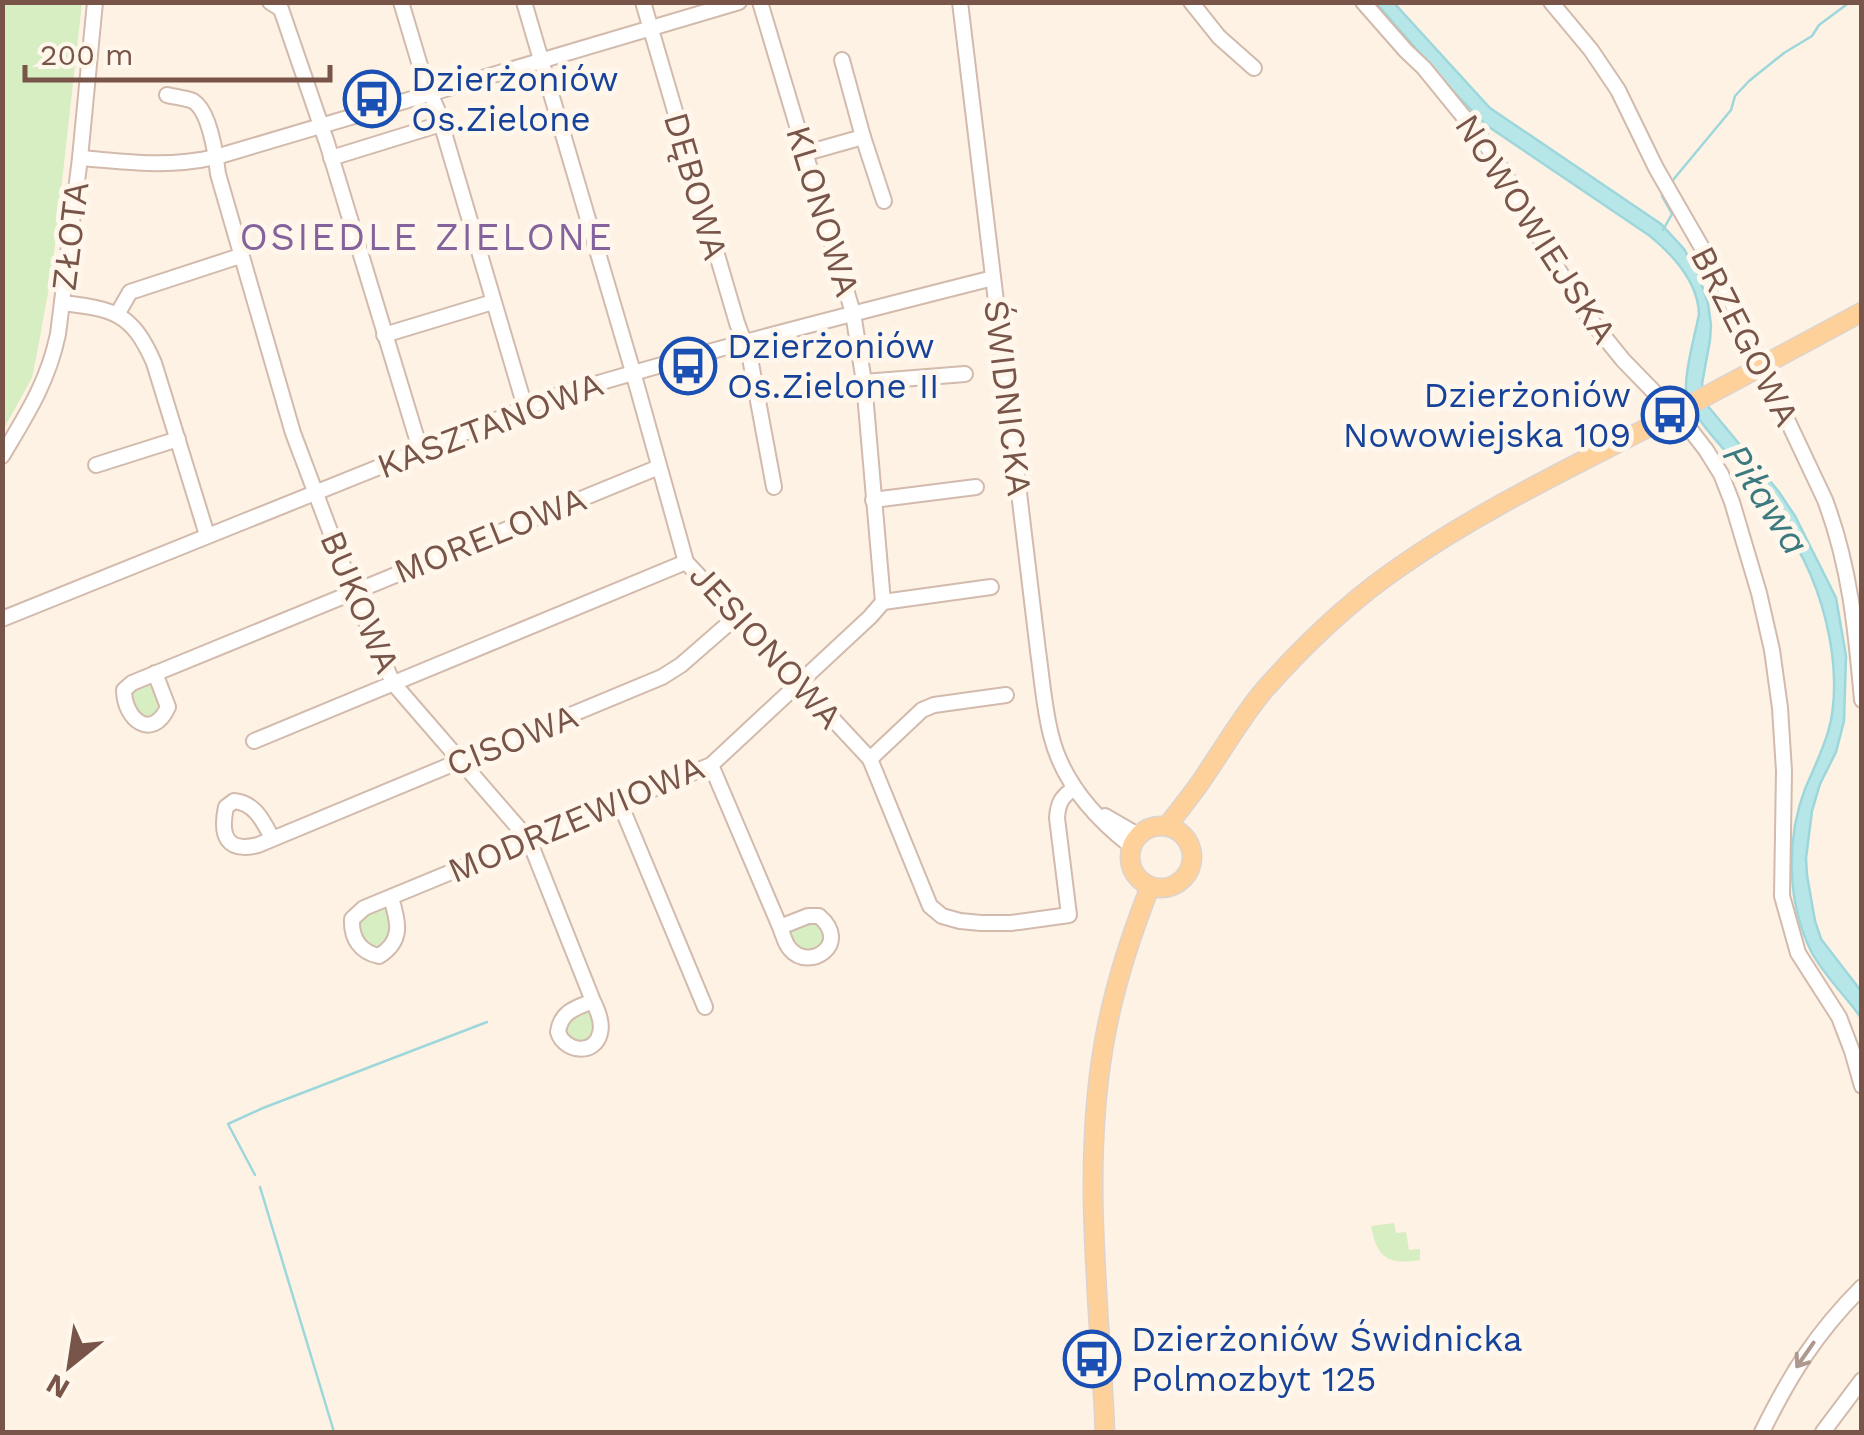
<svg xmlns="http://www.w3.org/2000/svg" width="1864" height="1435" font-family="'Work Sans',sans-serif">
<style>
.green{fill:#d7edc2}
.water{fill:#b7e6e9;stroke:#9dd7db;stroke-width:2.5}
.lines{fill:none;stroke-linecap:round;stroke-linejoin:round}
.stream{stroke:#9dd7db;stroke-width:2.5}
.minor-casing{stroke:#d2baac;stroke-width:18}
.major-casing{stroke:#dcd3cf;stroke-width:21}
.minor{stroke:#fff;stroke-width:14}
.major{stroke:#ffd19a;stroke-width:18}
.major-bridge-casing{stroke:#dcd3cf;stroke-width:21;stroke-linecap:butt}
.major-bridge{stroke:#ffd19a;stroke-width:18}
.oneway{stroke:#ae9991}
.labels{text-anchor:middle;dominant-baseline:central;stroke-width:10;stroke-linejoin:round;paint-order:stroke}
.transit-label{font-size:35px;fill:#164399;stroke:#fff6ec;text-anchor:start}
.street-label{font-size:35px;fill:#785548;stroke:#fff6ec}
.neighbourhood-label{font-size:38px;letter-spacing:2.5px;fill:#84639c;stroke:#fff6ec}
.water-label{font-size:38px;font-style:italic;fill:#3a797e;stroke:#fff6ec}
</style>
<rect width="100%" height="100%" fill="#fef2e4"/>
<g class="green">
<path d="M 3,2 L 82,3 L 52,271 L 37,353 L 32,378 L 3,430 Z"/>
<path d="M 151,681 L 164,701 L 154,719 L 139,717 L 129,695 L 132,687 Z"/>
<path d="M 384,906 L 388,908 L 393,934 L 381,949 L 369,948 L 357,928 L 362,914 Z"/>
<path d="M 813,919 L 828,934 C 821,948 814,953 797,950 L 787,933 L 791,927 Z"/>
<path d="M 581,1009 L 590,1010 L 595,1014 L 594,1037 L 582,1044 L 566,1039 L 564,1025 Z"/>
<path d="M 1394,1223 L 1396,1233 L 1406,1232 L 1409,1250 L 1420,1249 L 1420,1260 C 1389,1265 1377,1259 1371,1226 Z"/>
</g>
<path class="water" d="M 1376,3 L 1394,3 L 1490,108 L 1661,224 L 1684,249 L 1698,274 L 1708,303 L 1711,325 L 1710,340 L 1702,384 L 1707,405 L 1779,492 L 1795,516 L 1836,598 L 1846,656 L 1844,721 L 1836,752 L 1820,784 L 1812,811 L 1806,858 L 1807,875 L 1815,921 L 1821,939 L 1861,991 L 1861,1018 C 1846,996 1824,976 1811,951 C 1787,903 1786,839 1805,789 C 1813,770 1822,752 1828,732 C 1837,703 1835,665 1829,635 C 1821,593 1803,552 1778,517 C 1766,501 1754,485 1741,469 C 1724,448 1689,416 1686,389 C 1685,368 1695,336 1699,314 C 1698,283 1673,255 1650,236 L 1486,125 L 1452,90 Z"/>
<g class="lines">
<g class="stream">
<path d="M 1673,180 L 1731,110 L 1735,96 L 1749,81 L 1784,53 L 1812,36 L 1819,25 L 1850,2"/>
<path d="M 1662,196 L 1672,214 L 1663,230"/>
<path d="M 255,1175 L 228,1124 L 263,1108 L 487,1022"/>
<path d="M 260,1187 L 334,1432"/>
</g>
<g class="minor-casing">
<g id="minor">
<path d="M 270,2 L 281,9 L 327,143 L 420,449"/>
<path d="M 401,2 L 424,79 L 437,109 L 525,407"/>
<path d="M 524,2 L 633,372 L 686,562 L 870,759 L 930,906 L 942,916 L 960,921 L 981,923 L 1011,923 L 1069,915 L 1057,818 C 1058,802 1062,797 1074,788"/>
<path d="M 643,2 L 737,323 L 750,358 L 774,487"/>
<path d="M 760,2 L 853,313 L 864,382 L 883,602"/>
<path d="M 960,2 L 1038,651 C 1042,679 1044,708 1051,735 C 1062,781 1095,818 1131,846"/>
<path d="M 1191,2 L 1219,37 L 1254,68"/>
<path d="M 1363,2 L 1406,51 L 1424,68 L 1485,143 L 1511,184 L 1549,255 L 1589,318 L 1623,360 L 1689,428 L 1706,450 L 1721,474 L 1732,502 L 1759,593 L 1772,650 L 1780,708 L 1784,771 L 1782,896 L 1798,953 L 1839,1017 L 1852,1051 L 1862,1086"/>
<path d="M 1551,2 L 1591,50 L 1618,90 L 1656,168 L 1724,286 L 1825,500 C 1850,566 1856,631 1862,700"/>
<path d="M 842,60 L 863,137 L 884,201"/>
<path d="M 167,95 C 175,97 186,98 193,101 C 210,111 216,156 218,174 L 293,433 L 353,592 L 393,683 L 529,840 L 593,1001 C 576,1008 561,1011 558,1032 C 564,1052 595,1056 600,1033 C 603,1023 598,1011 593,1001"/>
<path d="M 806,153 L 863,137"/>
<path d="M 80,158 C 130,162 166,168 216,157 L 739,2"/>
<path d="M 331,158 L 441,124"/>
<path d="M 62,303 C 113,309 132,312 154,363 L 207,535"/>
<path d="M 118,313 L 130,292 L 240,256"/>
<path d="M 384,335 L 493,302"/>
<path d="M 864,382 L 965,374"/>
<path d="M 2,456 C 27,414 48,382 58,334 L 80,158 L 95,2"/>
<path d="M 96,465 L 178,439"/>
<path d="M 873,500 L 976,487"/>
<path d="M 883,602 L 991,587"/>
<path d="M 2,619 L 558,395 C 701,352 847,315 993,278"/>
<path d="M 155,673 L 168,707 C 152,742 124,719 124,690 L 132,683 L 659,467"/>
<path d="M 254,741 L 686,562"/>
<path d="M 870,759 L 922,710 L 934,705 L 1006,695"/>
<path d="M 711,765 L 780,927 C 783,934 785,944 790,949 C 809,972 852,944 819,916 L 808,916 L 780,927"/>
<path d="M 619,801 L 705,1007"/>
<path d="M 1105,816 L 1138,835"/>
<path d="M 272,838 C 263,821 255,803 234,801 L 226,807 C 220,835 226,853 258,845 L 662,677 L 681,665 L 736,617"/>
<path d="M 391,898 C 399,923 403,941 379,956 C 360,952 351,938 352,919 L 364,908 L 711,765 L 870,617 L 883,602"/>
<path d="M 1762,1432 C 1790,1375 1816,1333 1862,1287"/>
<path d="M 1823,1432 L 1862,1380"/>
</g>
</g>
<g class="major-casing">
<g id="major">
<path d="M 1780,356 L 1862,312"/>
<path d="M 1708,395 L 1751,372"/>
<circle cx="1161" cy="857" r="31"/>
<path d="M 1167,826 C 1181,808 1196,790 1208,771 C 1227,743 1243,715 1265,689 C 1305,644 1351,600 1401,566 C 1478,512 1564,471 1647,428"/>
<path d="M 1105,1432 C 1100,1306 1082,1175 1103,1049 C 1112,993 1129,940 1150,887"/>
</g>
</g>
<use href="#minor" class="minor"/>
<use href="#major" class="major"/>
<g class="major-bridge-casing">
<g id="major-bridge">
<path d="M 1751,372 L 1780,356"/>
<path d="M 1647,428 L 1708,395"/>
</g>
</g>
<use href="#major-bridge" class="major-bridge"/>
</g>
<defs><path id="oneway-shaft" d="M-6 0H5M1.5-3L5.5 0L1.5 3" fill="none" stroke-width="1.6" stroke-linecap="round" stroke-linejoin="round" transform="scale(2.5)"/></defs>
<use class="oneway" href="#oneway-shaft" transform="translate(1805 1355) rotate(125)"/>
<defs>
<g id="bus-ring" transform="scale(2.875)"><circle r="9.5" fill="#fff6ec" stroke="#1a4fb4" stroke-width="1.5"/><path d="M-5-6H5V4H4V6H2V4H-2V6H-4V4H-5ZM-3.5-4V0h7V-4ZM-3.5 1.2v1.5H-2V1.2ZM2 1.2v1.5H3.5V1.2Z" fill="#1a4fb4"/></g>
</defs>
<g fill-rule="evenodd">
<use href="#bus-ring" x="372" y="99"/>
<use href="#bus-ring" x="688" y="366"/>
<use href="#bus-ring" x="1670" y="415"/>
<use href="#bus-ring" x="1092" y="1359"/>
</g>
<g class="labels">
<g class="transit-label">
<text x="411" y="79">Dzierżoniów<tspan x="411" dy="40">Os.Zielone</tspan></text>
<text x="727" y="346">Dzierżoniów<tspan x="727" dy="40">Os.Zielone II</tspan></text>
<text x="1631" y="395" text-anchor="end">Dzierżoniów<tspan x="1631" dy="40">Nowowiejska 109</tspan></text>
<text x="1131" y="1339">Dzierżoniów Świdnicka<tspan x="1131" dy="40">Polmozbyt 125</tspan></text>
</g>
<g class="street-label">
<text transform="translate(696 186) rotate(74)">DĘBOWA</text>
<text transform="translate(823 211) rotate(73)">KLONOWA</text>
<text transform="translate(1536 229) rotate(57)">NOWOWIEJSKA</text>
<text transform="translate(70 236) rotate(-83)">ZŁOTA</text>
<text transform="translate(1745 336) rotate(63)">BRZEGOWA</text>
<text transform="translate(1008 398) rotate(83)">ŚWIDNICKA</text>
<text transform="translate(490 425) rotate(-21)">KASZTANOWA</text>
<text transform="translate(490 535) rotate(-22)">MORELOWA</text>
<text transform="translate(360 602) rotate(67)">BUKOWA</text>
<text transform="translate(766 646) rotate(48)">JESIONOWA</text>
<text transform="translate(512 740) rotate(-22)">CISOWA</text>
<text transform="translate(576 819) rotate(-23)">MODRZEWIOWA</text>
</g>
<g class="neighbourhood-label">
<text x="427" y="237">OSIEDLE ZIELONE</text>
</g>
<g class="water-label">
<text transform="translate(1766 499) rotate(57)">Piława</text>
</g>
</g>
<rect width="1864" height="1435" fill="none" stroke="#785548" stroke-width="10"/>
<g transform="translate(70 1365) rotate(210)" stroke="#fff6ec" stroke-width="8" paint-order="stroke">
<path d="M0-8L18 38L0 25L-18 38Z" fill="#785548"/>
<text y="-15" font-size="28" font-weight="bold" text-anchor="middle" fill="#785548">N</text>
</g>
<path d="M25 65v15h305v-15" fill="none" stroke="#785548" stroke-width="5"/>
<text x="40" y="65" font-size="30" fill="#785548" stroke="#fff6ec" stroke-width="8" paint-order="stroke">200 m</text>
</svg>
